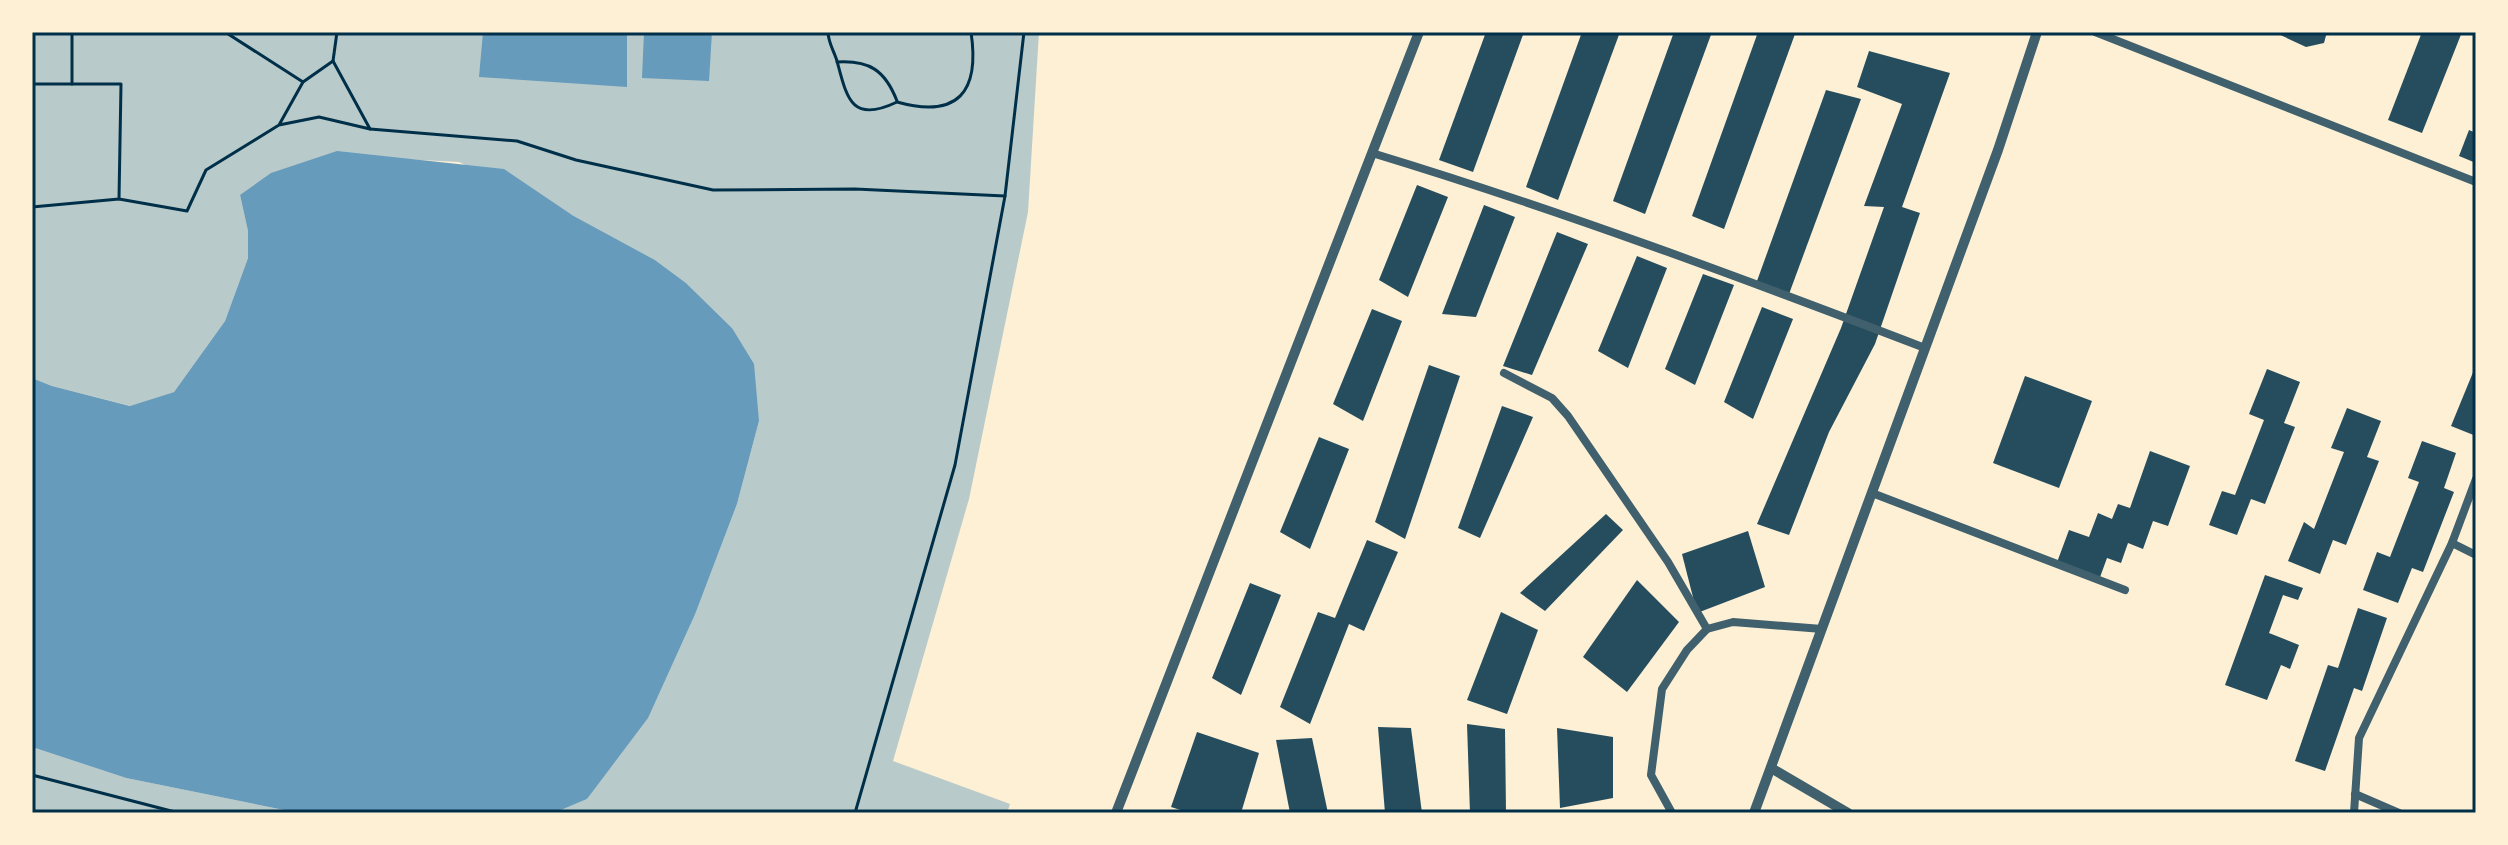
<svg xmlns="http://www.w3.org/2000/svg" width="2508" height="845" font-family="Lora,serif">
<style>
.green{fill:#b9caca}
.water{fill:#669bbc}
.building{fill:#264d5e}
.lines{fill:none;stroke-linecap:round;stroke-linejoin:round}
.path{stroke:#003049;stroke-width:3}
.minor{stroke:#3f606c;stroke-width:8}
.tertiary{stroke:#3f606c;stroke-width:10}
.neatline{fill:none;stroke:#003049;stroke-width:3}
</style>
<rect width="100%" height="100%" fill="#fdf0d5"/>
<g class="green">
<path d="M 32,32 L 1039,32 L 1028,212 L 969,499 L 893,761 L 1010,804 L 1007,813 L 554,813 L 587,799 L 696,612 L 737,504 L 759,421 L 732,328 L 686,283 L 655,260 L 572,215 L 459,162 L 402,159 L 240,195 L 248,231 L 248,258 L 225,321 L 174,392 L 131,406 L 52,386 L 32,378 Z"/>
<path d="M 32,747 L 126,778 L 299,813 L 32,813 Z"/>
</g>
<g class="water">
<path d="M 483,32 L 627,32 L 627,87 L 479,77 Z"/>
<path d="M 644,32 L 712,32 L 709,81 L 642,78 Z"/>
<path d="M 337,151 L 504,169 L 572,215 L 655,260 L 686,283 L 732,328 L 754,364 L 759,421 L 737,504 L 696,612 L 648,718 L 587,799 L 554,813 L 299,813 L 126,778 L 32,747 L 32,378 L 52,386 L 130,406 L 174,392 L 225,321 L 248,258 L 248,231 L 240,195 L 271,173 Z"/>
</g>
<g class="building">
<path d="M 1486,32 L 1524,32 L 1473,172 L 1439,160 Z"/>
<path d="M 1582,32 L 1620,32 L 1558,200 L 1526,187 Z"/>
<path d="M 1674,32 L 1712,32 L 1645,214 L 1613,201 Z"/>
<path d="M 1758,32 L 1795,34 L 1724,229 L 1692,216 Z"/>
<path d="M 2274,32 L 2327,32 L 2324,43 L 2306,47 Z"/>
<path d="M 2422,32 L 2462,32 L 2422,133 L 2388,120 Z"/>
<path d="M 1869,51 L 1950,73 L 1902,207 L 1920,213 L 1875,344 L 1829,432 L 1789,535 L 1757,524 L 1841,328 L 1884,207 L 1864,206 L 1902,104 L 1857,87 Z"/>
<path d="M 1826,90 L 1861,99 L 1789,294 L 1757,281 Z"/>
<path d="M 2469,130 L 2476,133 L 2476,163 L 2459,156 Z"/>
<path d="M 1417,185 L 1448,197 L 1408,297 L 1379,280 Z"/>
<path d="M 1484,205 L 1515,217 L 1476,317 L 1442,314 Z"/>
<path d="M 1557,232 L 1588,244 L 1532,375 L 1503,366 Z"/>
<path d="M 1637,256 L 1667,268 L 1628,368 L 1598,351 Z"/>
<path d="M 1703,274 L 1734,285 L 1695,385 L 1665,369 Z"/>
<path d="M 1762,307 L 1793,319 L 1753,419 L 1724,402 Z"/>
<path d="M 1372,309 L 1402,321 L 1363,421 L 1333,404 Z"/>
<path d="M 1429,365 L 1460,376 L 1405,539 L 1375,522 Z"/>
<path d="M 2476,365 L 2476,436 L 2451,426 Z"/>
<path d="M 2267,369 L 2300,382 L 2284,423 L 2295,427 L 2265,504 L 2251,499 L 2237,535 L 2209,525 L 2222,491 L 2235,495 L 2264,420 L 2249,414 Z"/>
<path d="M 2025,376 L 2092,401 L 2059,488 L 1993,463 Z"/>
<path d="M 1502,406 L 1533,417 L 1480,538 L 1458,528 Z"/>
<path d="M 2347,408 L 2381,421 L 2367,457 L 2379,461 L 2346,545 L 2333,540 L 2320,574 L 2288,561 L 2304,522 L 2314,529 L 2344,452 L 2331,448 Z"/>
<path d="M 1319,437 L 1349,449 L 1310,549 L 1280,532 Z"/>
<path d="M 2422,441 L 2456,453 L 2444,488 L 2454,492 L 2423,572 L 2412,568 L 2398,603 L 2363,590 L 2377,552 L 2390,557 L 2419,482 L 2408,478 Z"/>
<path d="M 2150,451 L 2190,466 L 2168,526 L 2153,521 L 2143,549 L 2128,543 L 2121,563 L 2107,558 L 2099,580 L 2056,565 L 2069,530 L 2089,537 L 2098,513 L 2112,519 L 2118,504 L 2130,508 Z"/>
<path d="M 1606,514 L 1623,530 L 1545,611 L 1520,593 Z"/>
<path d="M 1748,531 L 1765,587 L 1697,613 L 1682,554 Z"/>
<path d="M 1367,540 L 1398,552 L 1364,631 L 1349,624 L 1310,724 L 1280,707 L 1318,612 L 1335,618 Z"/>
<path d="M 2265,575 L 2303,588 L 2298,600 L 2283,595 L 2269,633 L 2299,645 L 2290,669 L 2281,665 L 2267,700 L 2225,685 Z"/>
<path d="M 1637,580 L 1679,622 L 1627,692 L 1583,657 Z"/>
<path d="M 1250,583 L 1281,595 L 1241,695 L 1212,678 Z"/>
<path d="M 2358,608 L 2387,618 L 2362,691 L 2354,688 L 2325,771 L 2295,761 L 2328,665 L 2338,668 Z"/>
<path d="M 1501,612 L 1538,630 L 1507,714 L 1467,700 Z"/>
<path d="M 1467,724 L 1505,729 L 1506,813 L 1470,813 Z"/>
<path d="M 1378,727 L 1411,728 L 1422,813 L 1385,813 Z"/>
<path d="M 1557,728 L 1613,737 L 1613,798 L 1560,808 Z"/>
<path d="M 1197,732 L 1259,753 L 1241,813 L 1190,813 L 1171,807 Z"/>
<path d="M 1312,738 L 1328,813 L 1290,813 L 1276,740 Z"/>
</g>
<g class="lines">
<g class="path">
<path d="M 72,32 L 72,84"/>
<path d="M 225,32 L 303,82"/>
<path d="M 828,32 C 828,42 834,51 837,61 C 847,98 851,124 897,102 C 958,119 980,92 971,32"/>
<path d="M 333,61 L 337,32"/>
<path d="M 837,62 C 869,60 885,70 897,101"/>
<path d="M 32,84 L 121,84 L 119,199 L 32,207"/>
<path d="M 370,129 L 517,141 L 576,160 L 713,190 L 855,189 L 1005,196 L 1024,32"/>
<path d="M 119,199 L 187,211 L 206,170 L 279,125 L 303,82 L 333,61 L 370,129 L 319,117 L 279,125"/>
<path d="M 32,775 L 179,813"/>
<path d="M 855,813 L 955,465 L 1005,196"/>
</g>
<g class="minor">
<path d="M 2095,32 L 2476,182"/>
<path d="M 1372,153 C 1560,210 1742,278 1925,348"/>
<path d="M 1504,373 L 1552,398 L 1568,416 L 1668,562 L 1707,629"/>
<path d="M 2476,479 L 2452,543 L 2476,555"/>
<path d="M 1872,493 L 2125,590"/>
<path d="M 2355,794 L 2399,813"/>
<path d="M 1672,813 L 1651,775 L 1662,689 L 1687,650 L 1707,629 L 1733,622 L 1822,629"/>
<path d="M 2354,813 L 2359,738 L 2452,543"/>
</g>
<g class="tertiary">
<path d="M 1771,768 L 1848,813"/>
<path d="M 1116,813 L 1419,32"/>
<path d="M 1754,813 L 1998,150 L 2037,32"/>
</g>
</g>
<rect width="2508" height="845" fill="none" stroke="#fdf0d5" stroke-width="68"/>
<rect x="34" y="34" width="2440" height="777" class="neatline"/>
</svg>
